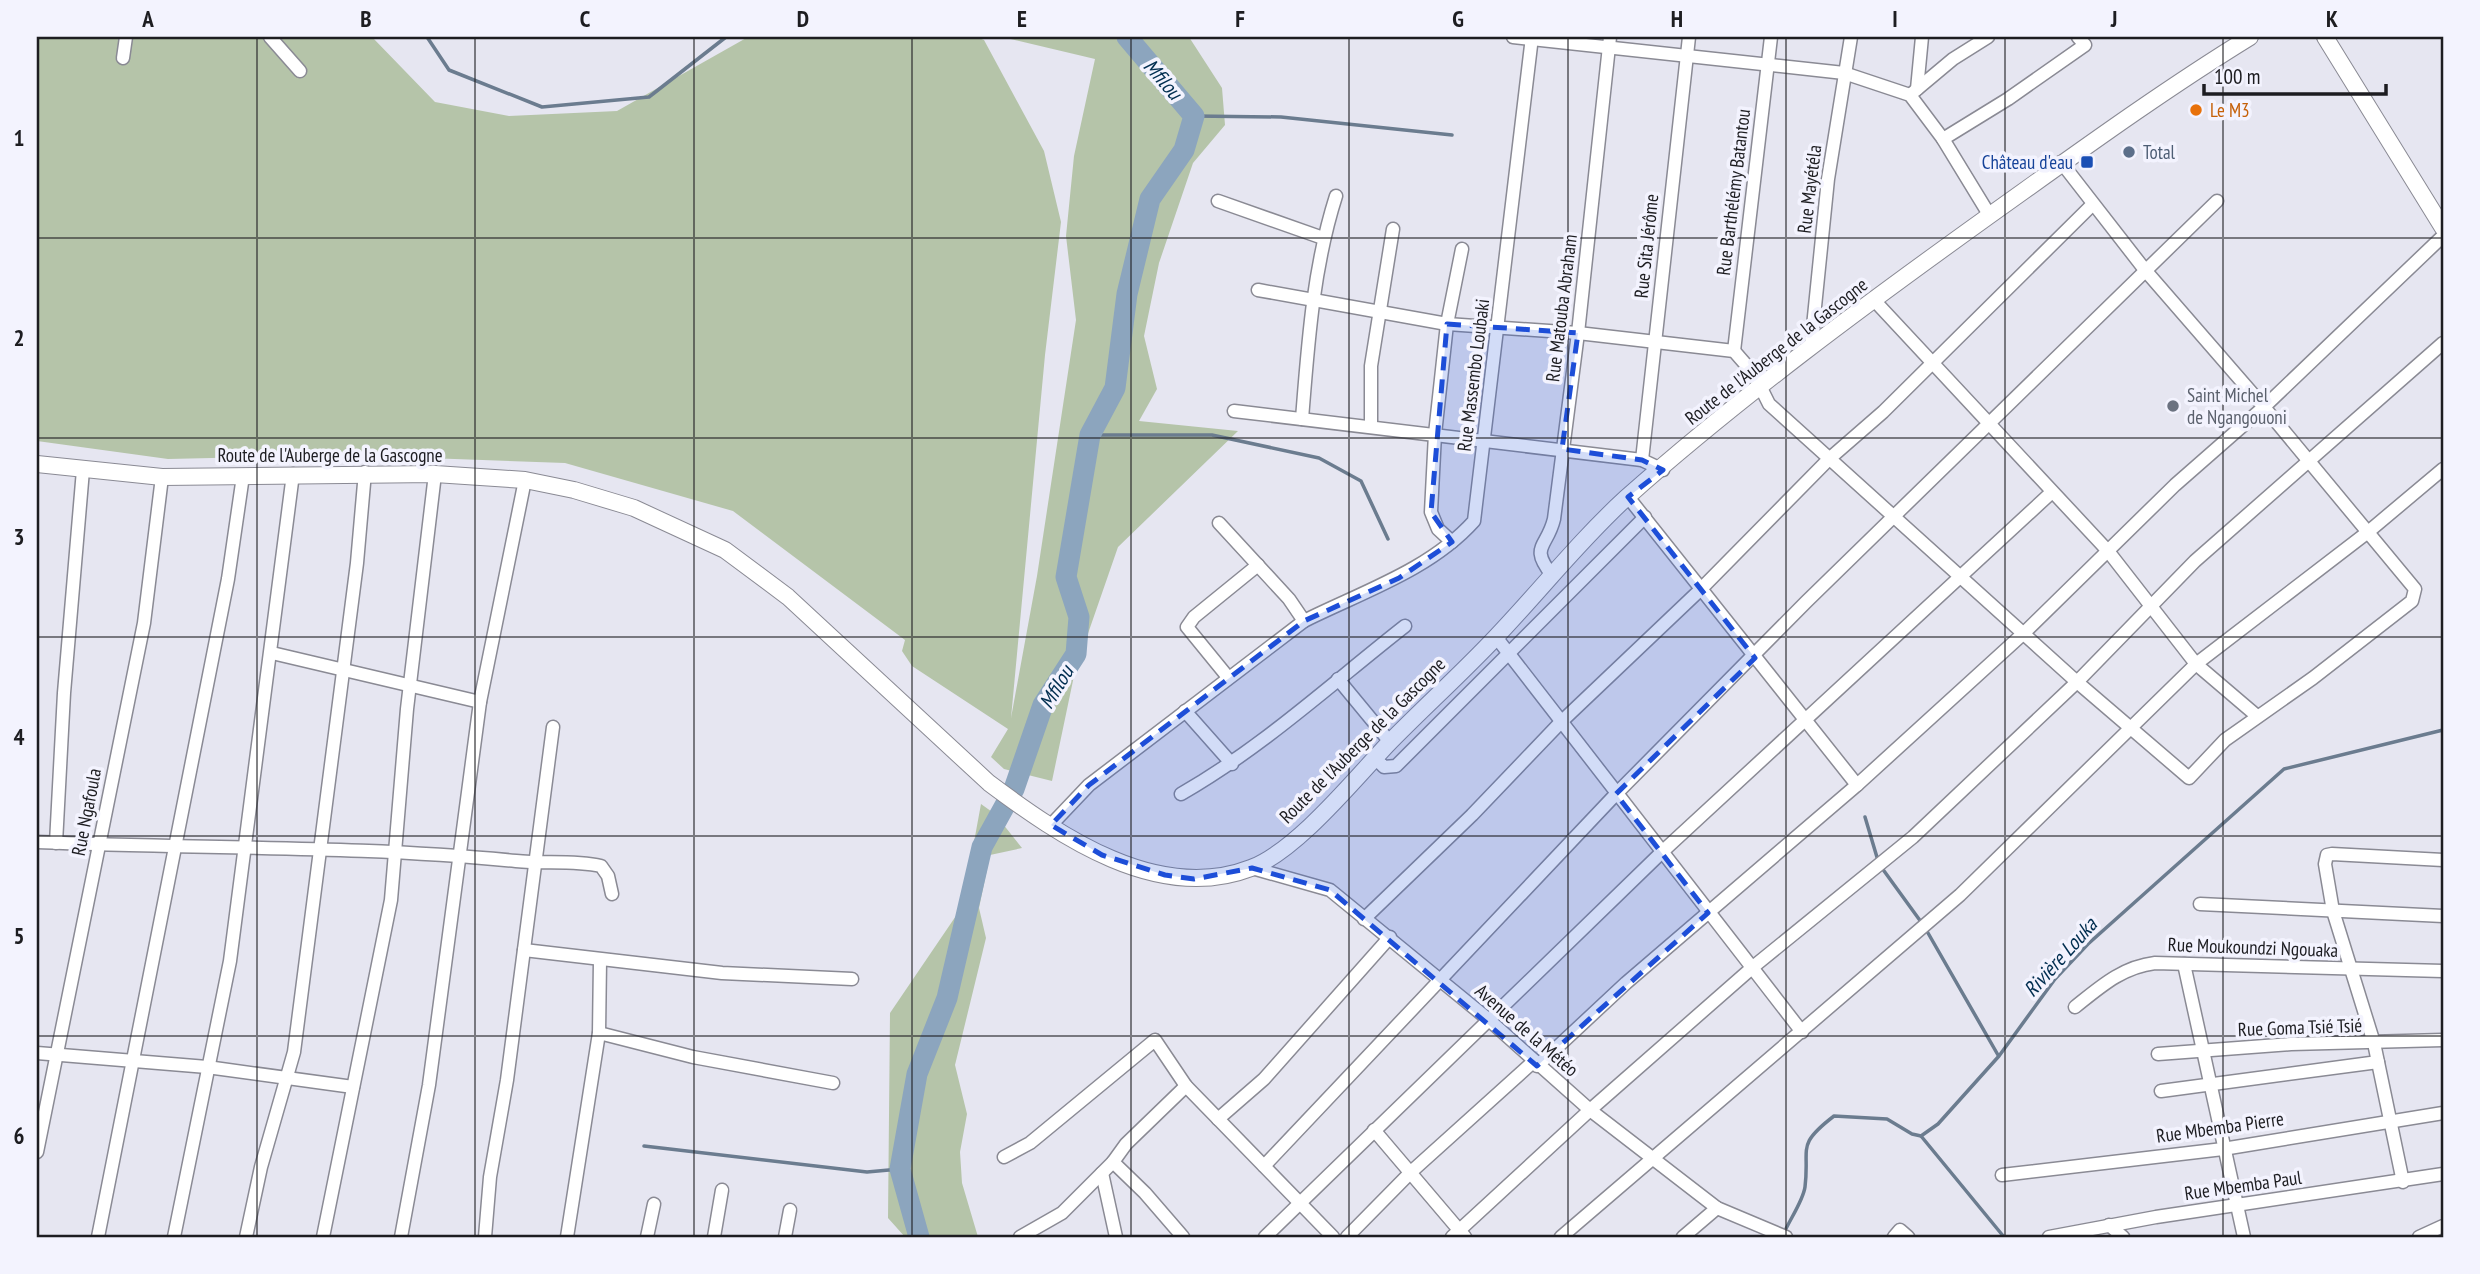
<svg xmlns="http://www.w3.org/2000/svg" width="2480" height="1274" font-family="'PT Sans Narrow',sans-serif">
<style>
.green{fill:#b5c4a9}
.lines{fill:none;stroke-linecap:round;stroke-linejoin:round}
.stream{stroke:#6b7c8f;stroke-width:3.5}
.river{stroke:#8ca5be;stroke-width:21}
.minor-casing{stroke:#8a8a94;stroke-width:15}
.tertiary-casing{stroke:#8a8a94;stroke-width:18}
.minor{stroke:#fff;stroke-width:12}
.tertiary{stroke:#fff;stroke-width:16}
.marked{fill:#1d4ed8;fill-opacity:0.2;stroke:#1d4ed8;stroke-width:5;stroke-dasharray:14 9;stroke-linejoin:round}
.grid{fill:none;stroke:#1d1d21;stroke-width:2;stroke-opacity:0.55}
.food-dot{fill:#e8710a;stroke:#f3f3fe;stroke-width:2.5}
.service-dot{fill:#5c6f8a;stroke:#f3f3fe;stroke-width:2.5}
.transit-dot{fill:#1a4fb4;stroke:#f3f3fe;stroke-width:2.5}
.worship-dot{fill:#6b7280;stroke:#f3f3fe;stroke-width:2.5}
.labels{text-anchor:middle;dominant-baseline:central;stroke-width:7;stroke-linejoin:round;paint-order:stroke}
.food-label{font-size:19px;fill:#c56008;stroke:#f3f3fe;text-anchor:start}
.service-label{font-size:19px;fill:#4e5e75;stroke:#f3f3fe;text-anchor:start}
.transit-label{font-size:19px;fill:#164399;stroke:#f3f3fe;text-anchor:end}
.street-label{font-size:19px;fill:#1d1d21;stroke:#f3f3fe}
.worship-label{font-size:19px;fill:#5b616d;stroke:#f3f3fe;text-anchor:start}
.water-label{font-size:21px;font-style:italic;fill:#012e50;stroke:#f3f3fe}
.neatline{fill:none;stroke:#1d1d21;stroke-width:2.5}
.grid-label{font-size:23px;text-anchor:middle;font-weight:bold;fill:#1d1d21}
</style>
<rect width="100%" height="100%" fill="#e6e6f1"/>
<g class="green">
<path d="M 37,37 L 372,37 L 435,102 L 509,116 L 617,111 L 748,37 L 976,37 L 984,40 L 1044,151 L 1061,222 L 1045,355 L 1011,718 L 1037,576 L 1076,320 L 1066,236 L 1074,156 L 1095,59 L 1002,37 L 1189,37 L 1222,88 L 1225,125 L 1193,163 L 1159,263 L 1144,336 L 1157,389 L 1139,421 L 1238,431 L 1118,547 L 1075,671 L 1052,781 L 1004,769 L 991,757 L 1008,729 L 912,666 L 902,651 L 905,640 L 733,511 L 565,463 L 344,455 L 168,459 L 37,441 Z"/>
<path d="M 981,804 L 995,814 L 1022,848 L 990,855 L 979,908 L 986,938 L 955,1065 L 967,1114 L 960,1152 L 962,1183 L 978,1237 L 905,1237 L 888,1218 L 890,1013 L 962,907 Z"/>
</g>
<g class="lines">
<g class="stream">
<path d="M 427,37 L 449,70 L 542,107 L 649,97 L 726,37"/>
<path d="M 1194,116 L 1281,117 L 1452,135"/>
<path d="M 1090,435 L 1212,435 L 1319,458 L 1361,481 L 1388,539"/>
<path d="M 1865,817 L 1879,864 L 1924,926 L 1998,1055"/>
<path d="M 1921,1136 L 2004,1237"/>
<path d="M 644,1146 L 867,1172 L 900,1169"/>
<path d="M 1784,1233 C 1790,1219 1803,1201 1805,1187 C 1810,1147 1795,1146 1834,1116 L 1887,1119 L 1912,1134 L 1921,1136 L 1938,1124 L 1999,1056 L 2055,979 L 2088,944 L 2284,769 L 2443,730"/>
</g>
<path class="river" d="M 919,1237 L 900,1169 L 917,1074 L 947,998 L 982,847 L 1014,789 L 1043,705 L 1076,654 L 1079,617 L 1066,577 L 1090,435 L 1115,388 L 1127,294 L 1150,199 L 1184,150 L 1194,116 L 1127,37"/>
<g class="minor-casing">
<g id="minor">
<path d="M 270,37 L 300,71"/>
<path d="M 1513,37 L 1844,73 L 1910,95 L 1943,139 L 1990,216"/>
<path d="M 123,58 L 126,37"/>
<path d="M 1917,89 L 1922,37"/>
<path d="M 1910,95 L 1953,59 L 1988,37"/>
<path d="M 1943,139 L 2008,99 L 2085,45 L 2078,37"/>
<path d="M 1218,201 L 1323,238"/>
<path d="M 1258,290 L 1447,324 L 1578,333 L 1734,351 L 1754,374 L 1769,404 L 2077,682 L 2189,778 L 2225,740 L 2313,678 L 2412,601 L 2415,589 L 2264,407 L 2145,270 L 2061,162"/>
<path d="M 1873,299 L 2108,551 L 2196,664 L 2257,716"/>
<path d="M 1811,346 L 1828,179 L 1851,37"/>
<path d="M 1734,351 L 1771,37"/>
<path d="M 1234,411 L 1642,460 L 1663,470"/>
<path d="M 1302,419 C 1308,344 1313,268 1336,196"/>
<path d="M 1371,426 L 1371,366 L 1393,229"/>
<path d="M 1642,460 L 1689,37"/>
<path d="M 1628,497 L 1857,785"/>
<path d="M 1452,542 L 1438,529 L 1431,512 L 1435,434 L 1447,324 L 1462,249"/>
<path d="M 1552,575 C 1529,546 1547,548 1554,519 L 1578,333 L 1610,37"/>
<path d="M 1304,621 C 1362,592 1430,570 1474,521 L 1532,37"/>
<path d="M 1496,637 L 1802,1032"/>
<path d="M 272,653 L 480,702"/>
<path d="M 1227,676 L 1187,627 L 1194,617 L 1258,565"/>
<path d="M 1338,679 L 1390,742"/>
<path d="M 1185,711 L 1232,764"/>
<path d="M 1375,758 L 1384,767 L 1396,766 L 1645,517"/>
<path d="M 1181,794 C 1263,747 1331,684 1405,626"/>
<path d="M 1051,825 L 1089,785 L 1304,621 L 1289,599 L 1219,523"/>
<path d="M 37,842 C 196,849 357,845 516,861 C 544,864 573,860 601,866 L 608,876 L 612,894"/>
<path d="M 56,843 L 64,693 L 83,470"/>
<path d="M 1252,868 L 1330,890 L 1489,1020 L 1590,1110 L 1717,1208 L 1786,1237"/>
<path d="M 2200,904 L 2443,916"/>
<path d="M 1364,919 L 1472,815 L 1560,723 L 1700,590 L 1829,459 L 1883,412 L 2092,205"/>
<path d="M 524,950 L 722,973 L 852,979"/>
<path d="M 2184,964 L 2244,1237"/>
<path d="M 2075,1007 C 2100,987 2122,967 2155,963 L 2443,971"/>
<path d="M 599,1033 L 693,1057 L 833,1083"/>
<path d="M 37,1053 L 207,1067 L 353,1087"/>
<path d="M 2158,1054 L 2291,1044 L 2443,1040"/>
<path d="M 1537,1066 L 1626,983 L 1857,785 L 2025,632 L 2175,485 L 2264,407 L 2443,236"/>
<path d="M 2161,1091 L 2378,1062"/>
<path d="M 1218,1119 L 1264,1079 L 1390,937"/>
<path d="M 1374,1130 L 1465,1237"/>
<path d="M 37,1152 L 144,623 L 162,477"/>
<path d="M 1004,1157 L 1030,1143 L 1155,1040 L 1186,1086 L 1333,1237"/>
<path d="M 1264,1166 L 1616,794 L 1806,602 L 2217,201"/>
<path d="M 1102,1173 L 1116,1237"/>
<path d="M 2002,1175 L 2223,1149 L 2443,1113"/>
<path d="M 2403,1182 L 2374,1043 L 2333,911 L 2325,864 L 2327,855 L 2332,854 L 2443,860"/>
<path d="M 2109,1225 L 2123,1237"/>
<path d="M 98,1237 L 228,579 L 243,476"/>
<path d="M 174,1237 L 230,961 L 293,474"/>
<path d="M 246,1237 L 261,1167 L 294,1052 L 357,563 L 365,472"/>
<path d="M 323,1237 L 391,900 L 407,709 L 435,474"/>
<path d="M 401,1237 L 429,1085 L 480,702 L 525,480"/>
<path d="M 485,1237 L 490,1177 L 507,1080 L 553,727"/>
<path d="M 567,1237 L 599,1033 L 600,961"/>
<path d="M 647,1237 L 654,1204"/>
<path d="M 714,1237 L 722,1190"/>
<path d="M 785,1237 L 790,1210"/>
<path d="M 1020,1237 L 1062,1213 L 1113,1162"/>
<path d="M 1183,1237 L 1145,1193 L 1113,1162 L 1126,1144 L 1186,1086"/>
<path d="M 1265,1237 L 1662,852 L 2052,492"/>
<path d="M 1347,1237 L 1411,1172 L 1533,1062"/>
<path d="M 1452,1237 L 1590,1110 L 1753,967 L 1913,837 L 2077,682 L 2195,561 L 2443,343"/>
<path d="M 1561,1237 L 1960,895 L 2196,664 L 2368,532 L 2443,469"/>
<path d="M 1683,1237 L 1717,1208"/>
<path d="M 1894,1237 L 1900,1230 L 1908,1237"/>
<path d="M 2049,1237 L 2156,1217 L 2443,1174"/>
<path d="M 2419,1237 L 2443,1226"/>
</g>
</g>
<g class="tertiary-casing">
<g id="tertiary">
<path d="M 2325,37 L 2443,228"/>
<path d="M 37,464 L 162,477 L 435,474 L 525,480 L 574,490 L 634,508 L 725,550 L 788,597 L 989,783 C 1060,836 1158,904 1251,868 C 1296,851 1353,781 1387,745 C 1422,709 1460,675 1495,638 C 1539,592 1579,541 1626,498 C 1740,397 1862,307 1986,218 C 2073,156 2159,93 2250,37"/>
</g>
</g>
<use href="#minor" class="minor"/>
<use href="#tertiary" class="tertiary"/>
</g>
<path class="marked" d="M 1447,324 L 1578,333 L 1562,449 L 1642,460 L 1663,470 L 1628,497 L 1755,658 L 1616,794 L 1708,913 L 1537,1066 L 1330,890 L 1252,868 L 1194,879 L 1165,875 L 1102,855 L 1051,825 L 1089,785 L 1304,621 L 1399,578 L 1452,542 L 1431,512 Z"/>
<path class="grid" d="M 257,37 L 257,1237M 475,37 L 475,1237M 694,37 L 694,1237M 912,37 L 912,1237M 1131,37 L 1131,1237M 1349,37 L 1349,1237M 1568,37 L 1568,1237M 1786,37 L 1786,1237M 2005,37 L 2005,1237M 2223,37 L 2223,1237M 37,238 L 2443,238M 37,438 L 2443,438M 37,637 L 2443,637M 37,836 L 2443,836M 37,1036 L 2443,1036"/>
<circle class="food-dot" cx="2196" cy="110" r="7"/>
<circle class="service-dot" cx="2129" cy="152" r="7"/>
<rect class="transit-dot" x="2080" y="155" width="14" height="14" rx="3.5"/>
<circle class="worship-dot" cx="2173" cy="406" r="7"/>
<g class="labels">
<g class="food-label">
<text x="2210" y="110">Le M3</text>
</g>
<g class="service-label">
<text x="2143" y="152">Total</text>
</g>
<g class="transit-label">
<text x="2073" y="162">Château d'eau</text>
</g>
<g class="street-label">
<text transform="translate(1809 189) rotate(-83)">Rue Mayétéla</text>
<text transform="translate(1733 192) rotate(-83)">Rue Barthélémy Batantou</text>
<text transform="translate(1646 246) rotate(-84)">Rue Sita Jérôme</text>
<text transform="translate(1561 308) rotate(-83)">Rue Matouba Abraham</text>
<text transform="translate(1776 351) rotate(-38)">Route de l'Auberge de la Gascogne</text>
<text transform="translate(1473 375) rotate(-83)">Rue Massembo Loubaki</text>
<text x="330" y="455">Route de l'Auberge de la Gascogne</text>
<text transform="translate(1362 740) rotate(-45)">Route de l'Auberge de la Gascogne</text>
<text transform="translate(86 812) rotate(-79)">Rue Ngafoula</text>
<text transform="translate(2253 947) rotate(2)">Rue Moukoundzi Ngouaka</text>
<text transform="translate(2300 1027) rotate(-2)">Rue Goma Tsié Tsié</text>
<text transform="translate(1527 1030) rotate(41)">Avenue de la Météo</text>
<text transform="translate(2220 1127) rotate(-8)">Rue Mbemba Pierre</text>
<text transform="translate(2243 1185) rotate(-8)">Rue Mbemba Paul</text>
</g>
<g class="worship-label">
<text x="2187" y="395">Saint Michel<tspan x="2187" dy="22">de Ngangouoni</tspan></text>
</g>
<g class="water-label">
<text transform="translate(1163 79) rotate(49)">Mfilou</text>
<text transform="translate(1056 687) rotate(-59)">Mfilou</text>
<text transform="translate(2060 957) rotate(-48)">Rivière Louka</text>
</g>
</g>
<rect width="2480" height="1274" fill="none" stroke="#f3f3fe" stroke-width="77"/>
<path d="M2204 84v10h182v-10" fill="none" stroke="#1d1d21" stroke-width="3.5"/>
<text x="2214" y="84" font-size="21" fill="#1d1d21" stroke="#f3f3fe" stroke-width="5" paint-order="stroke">100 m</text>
<rect x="38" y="38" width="2404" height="1198" class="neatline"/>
<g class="grid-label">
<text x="148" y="27">A</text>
<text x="366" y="27">B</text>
<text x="585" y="27">C</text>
<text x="803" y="27">D</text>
<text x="1022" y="27">E</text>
<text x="1240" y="27">F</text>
<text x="1458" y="27">G</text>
<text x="1677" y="27">H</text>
<text x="1895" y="27">I</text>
<text x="2114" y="27">J</text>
<text x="2332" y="27">K</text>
<text x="19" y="146">1</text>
<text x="19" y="346">2</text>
<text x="19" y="545">3</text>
<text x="19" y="745">4</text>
<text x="19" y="944">5</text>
<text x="19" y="1144">6</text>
</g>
</svg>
